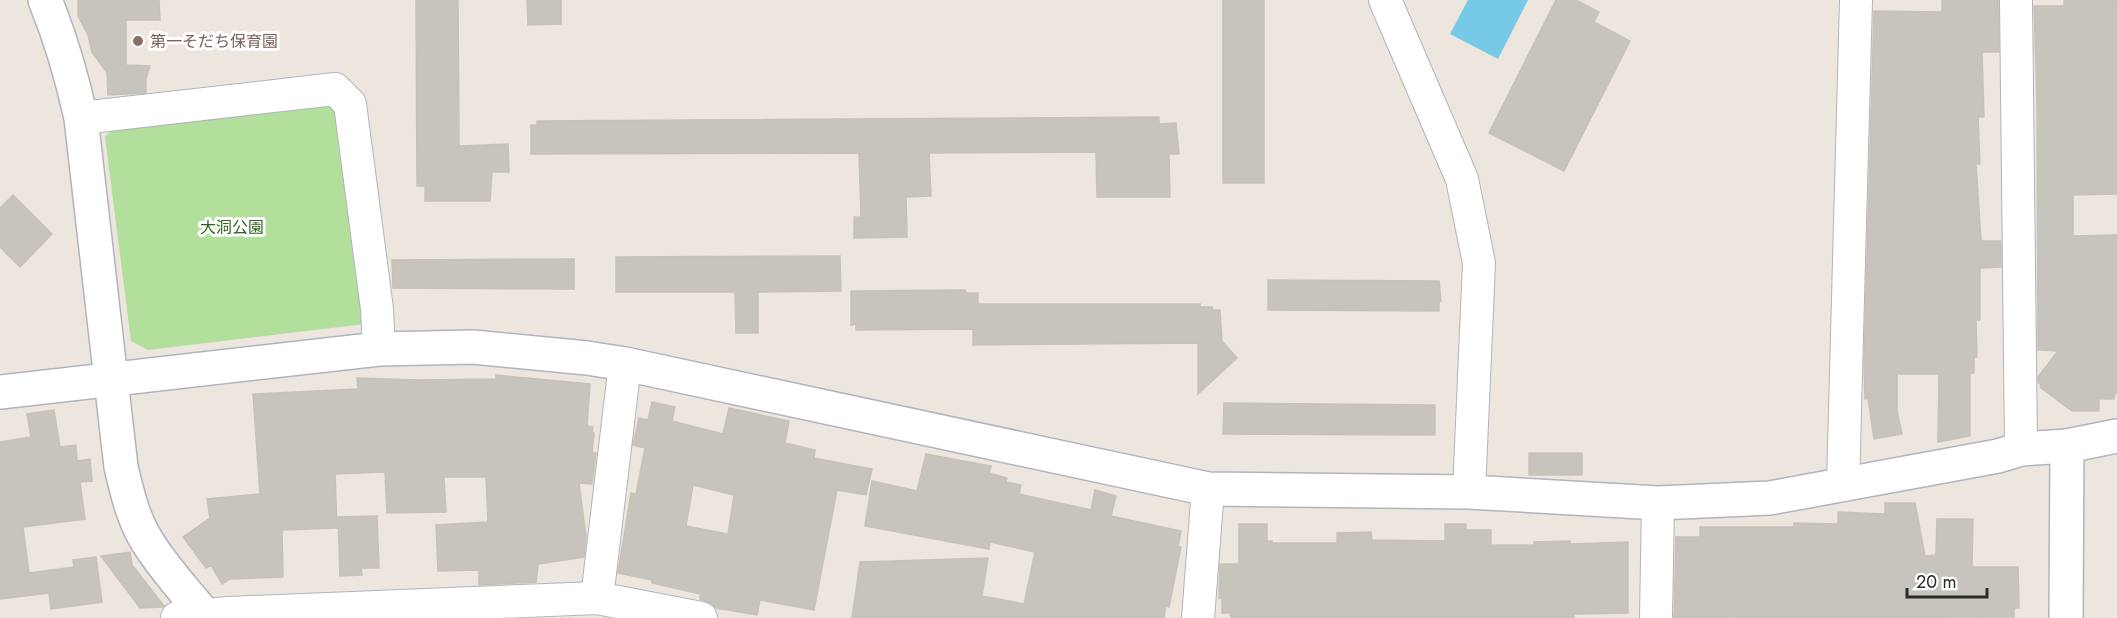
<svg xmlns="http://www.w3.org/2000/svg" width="2117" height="618" font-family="Jost,'Noto Sans JP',sans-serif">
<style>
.green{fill:#b3df9d}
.water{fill:#77c9e8}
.building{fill:#c7c3bd;stroke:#c7c2b7;stroke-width:1.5;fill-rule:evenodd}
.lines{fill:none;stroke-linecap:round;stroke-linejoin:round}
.street-casing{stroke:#b1b4bd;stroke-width:34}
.secondary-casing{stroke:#b1b4bd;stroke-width:36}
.street{stroke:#fff;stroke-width:32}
.secondary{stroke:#fff;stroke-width:33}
.education-dot{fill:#8d6e63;stroke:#fff;stroke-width:2}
.labels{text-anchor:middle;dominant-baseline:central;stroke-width:6;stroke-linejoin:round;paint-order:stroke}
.education-label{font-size:16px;fill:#785e54;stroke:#fff;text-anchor:start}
.park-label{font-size:16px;fill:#2d641f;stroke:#fff}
</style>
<rect width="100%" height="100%" fill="#ece6de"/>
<path class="green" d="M 329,101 L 338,110 L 365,324 L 148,350 L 131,341 L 105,137 L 114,127 Z"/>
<path class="water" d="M 1468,0 L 1528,0 L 1498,59 L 1450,34 Z"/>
<g class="building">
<path d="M 78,0 L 159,0 L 160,20 L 126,20 L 126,65 L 150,66 L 146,79 L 146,93 L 108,95 L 107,73 L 92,52 L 88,35 L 78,16 Z"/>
<path d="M 416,0 L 458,0 L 459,146 L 508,144 L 509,172 L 492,172 L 490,201 L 425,201 L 425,186 L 417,186 Z"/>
<path d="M 527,0 L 561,0 L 561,24 L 528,25 Z"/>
<rect x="1223" y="0" width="41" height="183"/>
<path d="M 1556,0 L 1576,0 L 1599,12 L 1594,22 L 1630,41 L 1564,171 L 1489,133 Z"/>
<path d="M 1942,0 L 1998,0 L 1999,52 L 1982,52 L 1984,117 L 1978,117 L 1980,164 L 1976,164 L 1981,241 L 2001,241 L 2001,267 L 1980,268 L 1980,320 L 1976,320 L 1977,357 L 1974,357 L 1974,373 L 1970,373 L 1970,436 L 1938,442 L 1939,374 L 1897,374 L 1897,411 L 1902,434 L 1874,439 L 1868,398 L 1865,399 L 1864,364 L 1874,11 L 1942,12 Z"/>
<path d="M 2064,0 L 2117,0 L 2117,194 L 2073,195 L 2073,236 L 2117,235 L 2117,393 L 2115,393 L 2114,399 L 2099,399 L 2099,411 L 2072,411 L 2040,387 L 2041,385 L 2038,382 L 2038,377 L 2058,351 L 2038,350 L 2037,102 L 2034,6 L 2064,6 Z"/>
<path d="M 1159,117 L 1159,124 L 1176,123 L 1179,154 L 1169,154 L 1170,197 L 1097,197 L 1096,152 L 929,153 L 931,196 L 906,197 L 907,237 L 854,238 L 854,217 L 861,217 L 859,153 L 531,154 L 531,125 L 537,125 L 537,121 Z"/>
<path d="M 13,195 L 52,234 L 20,267 L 0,247 L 0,208 Z"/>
<path d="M 840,256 L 841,291 L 758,292 L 758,333 L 736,333 L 735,292 L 616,292 L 616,257 Z"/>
<path d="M 574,259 L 574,289 L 393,288 L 392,260 Z"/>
<path d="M 1268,280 L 1439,281 L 1441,301 L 1439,301 L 1439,311 L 1268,310 Z"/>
<path d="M 965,290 L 966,293 L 978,293 L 978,304 L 1200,304 L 1200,307 L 1212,307 L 1213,310 L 1220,310 L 1222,341 L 1237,358 L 1198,394 L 1198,343 L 973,345 L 973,329 L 856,330 L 856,324 L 851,325 L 851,291 Z"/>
<path d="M 496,375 L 590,384 L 587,426 L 593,427 L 592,433 L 594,433 L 592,452 L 596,453 L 592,484 L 579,483 L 586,536 L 584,557 L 538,564 L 536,582 L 479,585 L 479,570 L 438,571 L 436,525 L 488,522 L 486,477 L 444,477 L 446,512 L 387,513 L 385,472 L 335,474 L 337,528 L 282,530 L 283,577 L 230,579 L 222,584 L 211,565 L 206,568 L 183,537 L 210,518 L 207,499 L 260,494 L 253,394 L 358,389 L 357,378 L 419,380 L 496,379 Z"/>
<path d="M 652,402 L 675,407 L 672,421 L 723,434 L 729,408 L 789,421 L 785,443 L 815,450 L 814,458 L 872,469 L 866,495 L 837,490 L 814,610 L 760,600 L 757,615 L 716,608 L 712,604 L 700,599 L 700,594 L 652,583 L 652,580 L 618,573 L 631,493 L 636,494 L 645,448 L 633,445 L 639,418 L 648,420 ZM 693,485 L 734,495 L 728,534 L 686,526 Z"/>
<path d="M 1224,403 L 1435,405 L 1435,435 L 1223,434 Z"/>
<path d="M 54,410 L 60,447 L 76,445 L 77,461 L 90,459 L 92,481 L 80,482 L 85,519 L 23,527 L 29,573 L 74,567 L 73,560 L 96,557 L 102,602 L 51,609 L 49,593 L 0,599 L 0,442 L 31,437 L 27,414 Z"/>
<rect x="1529" y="453" width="53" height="22"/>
<path d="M 926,454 L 991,466 L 989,473 L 1007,478 L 1006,482 L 1021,485 L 1019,494 L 1091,510 L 1095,490 L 1116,496 L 1111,516 L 1181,531 L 1178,547 L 1181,547 L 1169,607 L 1166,606 L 1164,618 L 852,618 L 860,562 L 988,558 L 982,596 L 1024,604 L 1035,552 L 990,542 L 989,549 L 865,526 L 872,481 L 917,491 Z"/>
<path d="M 1885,503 L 1915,503 L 1925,556 L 1936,555 L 1937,519 L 1973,519 L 1972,567 L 2018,567 L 2019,608 L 2014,608 L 2014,617 L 1674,618 L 1676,537 L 1700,537 L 1700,527 L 1794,527 L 1794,523 L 1838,524 L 1838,512 L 1885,514 Z"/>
<path d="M 377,516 L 379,568 L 361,568 L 362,575 L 340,576 L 338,517 Z"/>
<path d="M 1239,524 L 1267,524 L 1267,541 L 1272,541 L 1272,543 L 1337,543 L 1337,533 L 1371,532 L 1372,540 L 1445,541 L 1445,524 L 1466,524 L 1466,530 L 1491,530 L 1491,545 L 1534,545 L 1534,542 L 1570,541 L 1570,544 L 1628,542 L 1628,613 L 1574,614 L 1574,618 L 1231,618 L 1230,613 L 1222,613 L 1222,598 L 1219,598 L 1220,564 L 1239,564 Z"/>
<path d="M 130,552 L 132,565 L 164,606 L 163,607 L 140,608 L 101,556 Z"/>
</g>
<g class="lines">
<g class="street-casing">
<g id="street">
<path d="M 1385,0 L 1462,179 L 1479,263 L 1469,492"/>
<path d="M 2016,0 L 2021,449"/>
<path d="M 81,118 L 335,89 L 350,104 L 377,309 L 379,349"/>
<path d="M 1843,485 L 1856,0"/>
<path d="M 597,598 L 625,364"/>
<path d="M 177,618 L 228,613 L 597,598 L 701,618"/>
<path d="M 1198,618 L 1208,489"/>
<path d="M 1656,618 L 1658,503"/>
</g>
</g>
<g class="secondary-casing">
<g id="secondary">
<path d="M 45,0 C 61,39 72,77 81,118 L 121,467 C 127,492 133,519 147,541 C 164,569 187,593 207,618"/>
<path d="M 0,392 L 379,349 L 473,347 L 587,358 L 625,364 L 1208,489 L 1469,492 L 1658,503 L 1770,498 L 1998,456 L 2021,449 L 2067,446 L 2117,436"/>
<path d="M 2066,618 L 2067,446"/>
</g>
</g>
<use href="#street" class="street"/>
<use href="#secondary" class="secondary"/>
</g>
<circle class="education-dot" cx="138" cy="41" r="6"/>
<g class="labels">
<g class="education-label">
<text x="150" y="41">第一そだち保育園</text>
</g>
<g class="park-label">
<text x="232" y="227">大洞公園</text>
</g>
</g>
<path d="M1907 588v9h80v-9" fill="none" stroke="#2b2b2b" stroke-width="3"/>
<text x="1916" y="588" font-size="18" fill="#2b2b2b" stroke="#ffffff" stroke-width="4.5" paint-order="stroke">20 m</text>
</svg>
